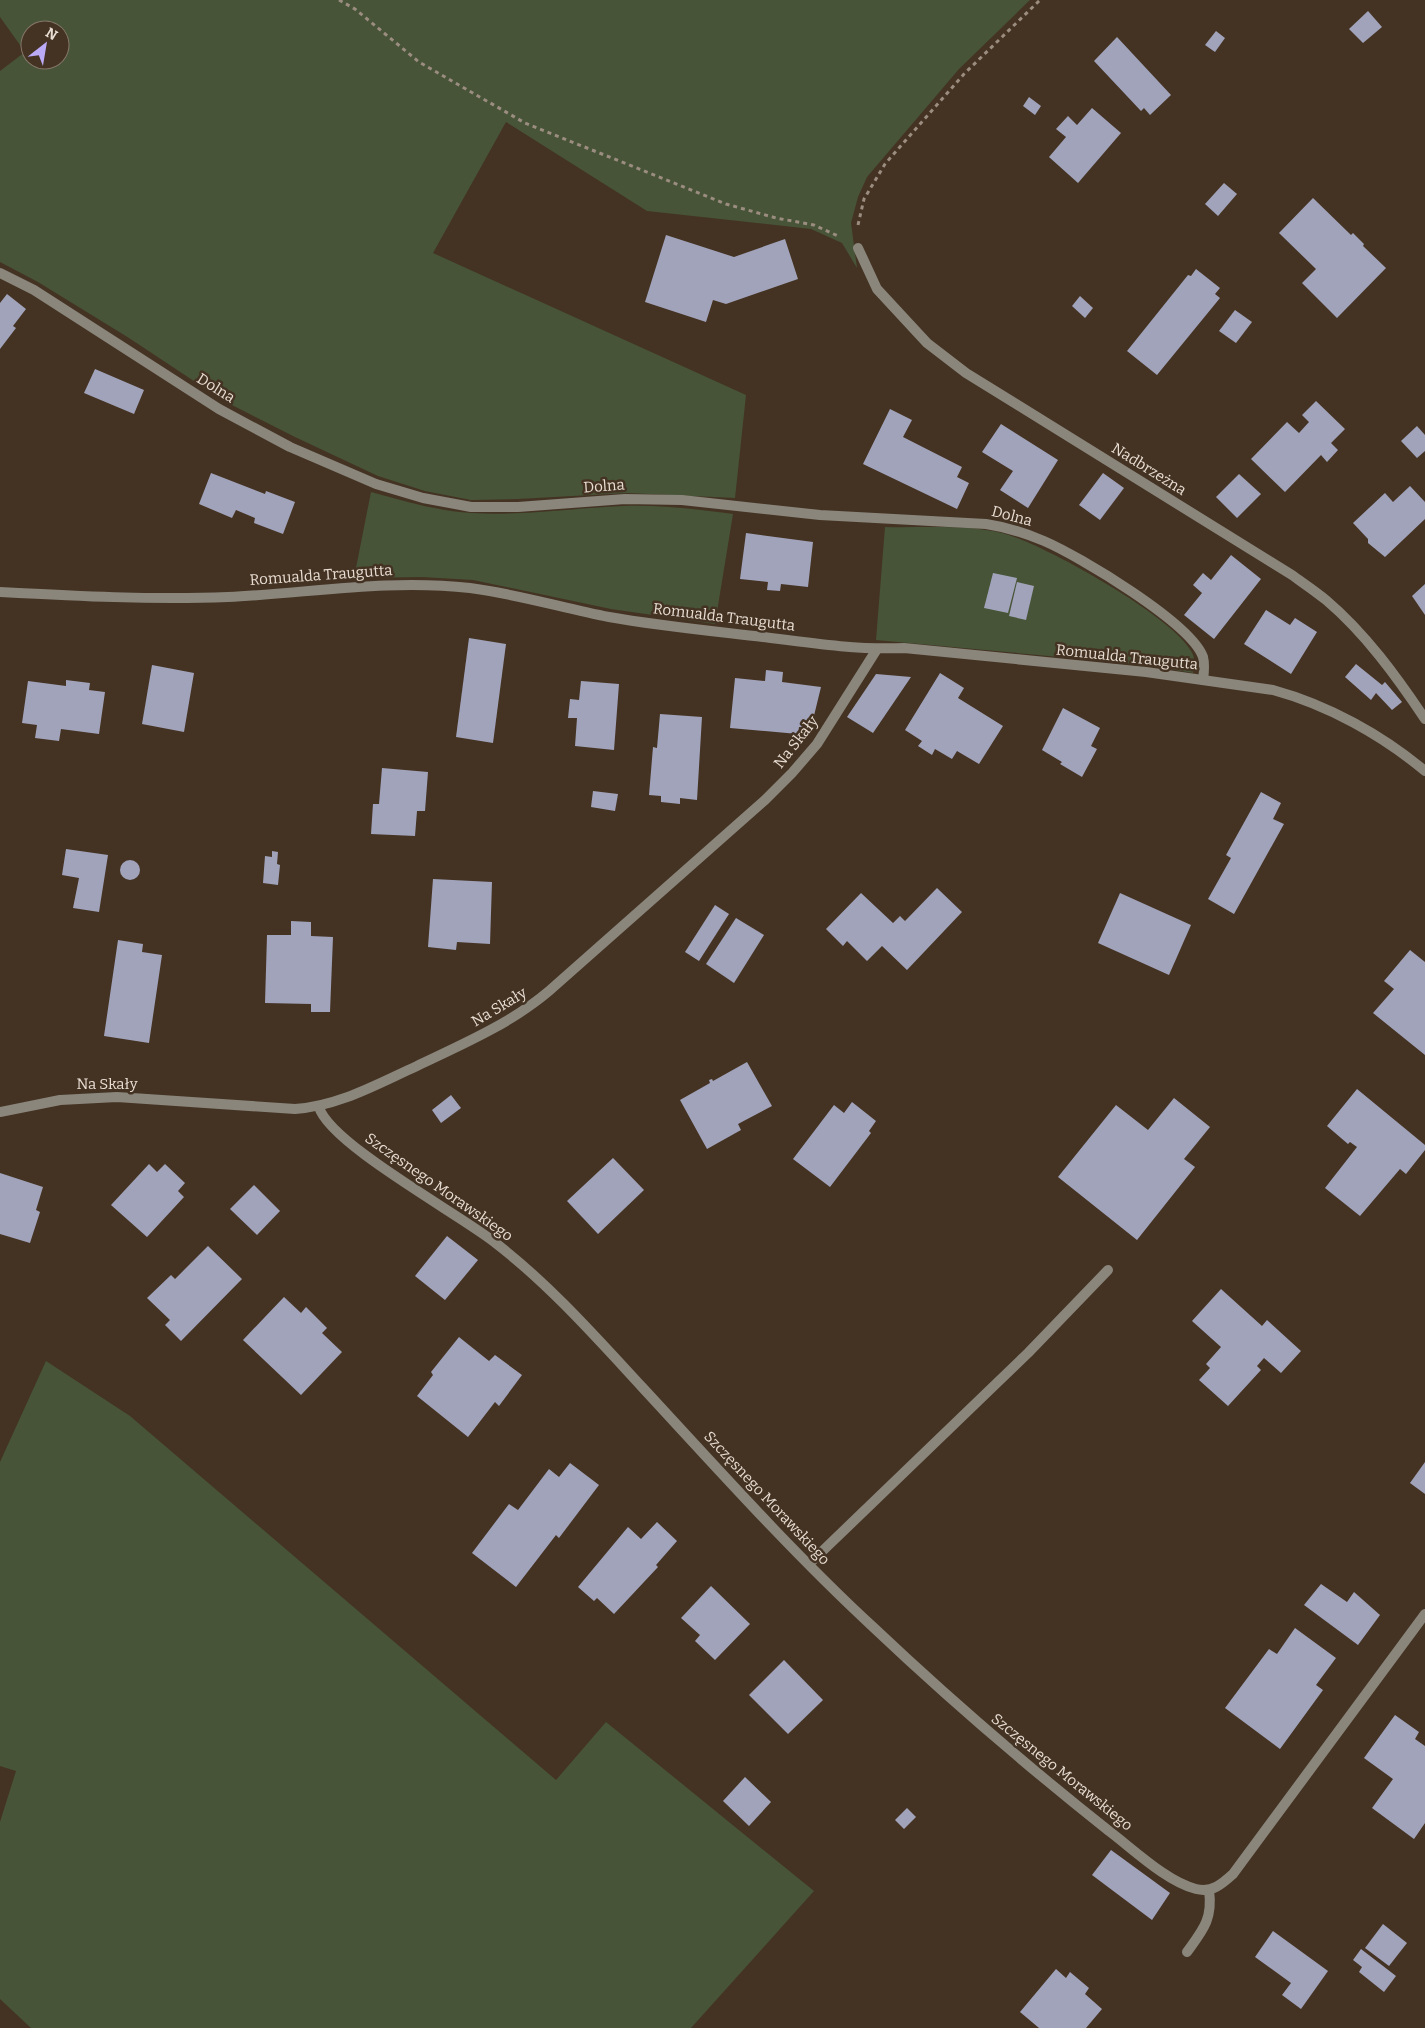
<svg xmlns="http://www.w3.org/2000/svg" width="1425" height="2028" font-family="Bitter,serif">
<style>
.green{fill:#475437;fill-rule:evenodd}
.building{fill:#a1a3bb}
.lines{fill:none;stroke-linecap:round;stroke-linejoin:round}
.path{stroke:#9b8d80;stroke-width:3;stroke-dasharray:4 4;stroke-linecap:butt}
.lane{stroke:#8a867c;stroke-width:10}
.street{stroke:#8a867c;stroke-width:10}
.labels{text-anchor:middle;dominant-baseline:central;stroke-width:5;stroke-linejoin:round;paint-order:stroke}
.street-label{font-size:15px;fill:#e9ded4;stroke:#443323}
</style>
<rect width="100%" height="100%" fill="#443323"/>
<g class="green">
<path d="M 0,0 L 1030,0 L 959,69 L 867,177 L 858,197 L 851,223 L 857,268 L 842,243 L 811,229 L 647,211 L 506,122 L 433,253 L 746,395 L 735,498 L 627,493 L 518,499 L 471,500 L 425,491 L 378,476 L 295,437 L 224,401 L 129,338 L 38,282 L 0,262 L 0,71 L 25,52 L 0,17 ZM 30,30 L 60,30 L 60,60 L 30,60 Z"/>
<path d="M 371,492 C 404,501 437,511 472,513 C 522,516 573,508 624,506 C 661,505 696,509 733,514 L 715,624 L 611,609 L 473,580 L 422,577 L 354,578 Z"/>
<path d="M 885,527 C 923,528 965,524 1002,533 C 1042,543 1172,616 1191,651 C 1196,659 1194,664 1193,673 L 1147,665 L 876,640 Z"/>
<path d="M 46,1361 L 130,1416 L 556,1780 L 606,1722 L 814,1891 L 691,2028 L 31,2028 L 0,1999 L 0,1822 L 16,1771 L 0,1766 L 0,1462 Z"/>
</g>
<g class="building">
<path d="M 1368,11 L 1382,27 L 1363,43 L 1349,29 Z"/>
<path d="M 1216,31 L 1225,38 L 1215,52 L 1205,45 Z"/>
<path d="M 1117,37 L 1171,95 L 1150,115 L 1144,108 L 1141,111 L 1094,61 Z"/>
<path d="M 1029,97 L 1041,106 L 1035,115 L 1023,106 Z"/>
<path d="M 1092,108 L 1121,133 L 1078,183 L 1049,157 L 1066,137 L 1056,129 L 1068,116 L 1077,125 Z"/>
<path d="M 1224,183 L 1237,194 L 1218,216 L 1205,204 Z"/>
<path d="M 1313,198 L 1351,235 L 1353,233 L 1364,244 L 1363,246 L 1386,268 L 1337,318 L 1302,283 L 1316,269 L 1279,233 Z"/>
<path d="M 666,235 L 734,257 L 785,239 L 798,279 L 726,304 L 713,300 L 706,322 L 645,302 Z"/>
<path d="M 1196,269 L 1220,288 L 1215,294 L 1220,298 L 1157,375 L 1127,351 L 1188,275 L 1191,276 Z"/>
<path d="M 7,294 L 26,309 L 13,326 L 16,328 L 0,349 L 0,303 Z"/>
<path d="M 1080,296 L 1093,308 L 1085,318 L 1072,306 Z"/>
<path d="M 1235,310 L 1252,322 L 1236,343 L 1219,331 Z"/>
<path d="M 95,369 L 144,390 L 134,414 L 84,393 Z"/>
<path d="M 1316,401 L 1345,429 L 1331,443 L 1338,450 L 1327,462 L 1321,455 L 1285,492 L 1251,459 L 1287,422 L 1299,433 L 1309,422 L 1302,415 Z"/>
<path d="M 890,409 L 912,420 L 903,437 L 962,467 L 957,477 L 969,483 L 957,509 L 863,464 Z"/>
<path d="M 1001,424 L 1058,460 L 1028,508 L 1000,490 L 1013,471 L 982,452 Z"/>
<path d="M 1417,426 L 1425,435 L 1425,451 L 1417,458 L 1401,441 Z"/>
<path d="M 211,473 L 265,494 L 266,491 L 295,502 L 283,534 L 254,523 L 255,518 L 236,510 L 232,518 L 199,504 Z"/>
<path d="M 1103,473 L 1124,488 L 1100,520 L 1079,505 Z"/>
<path d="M 1239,474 L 1261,494 L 1237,518 L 1216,497 Z"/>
<path d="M 1410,486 L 1425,502 L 1425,519 L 1385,557 L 1368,543 L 1368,539 L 1353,523 L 1385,493 L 1393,502 Z"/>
<path d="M 746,533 L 813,542 L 808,587 L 781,584 L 780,591 L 767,590 L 768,582 L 740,579 Z"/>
<path d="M 1231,555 L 1261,579 L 1214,639 L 1184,615 L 1202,593 L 1193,585 L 1203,573 L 1211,580 Z"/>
<path d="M 993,573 L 1017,578 L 1008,613 L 984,608 Z"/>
<path d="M 1017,582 L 1034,586 L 1026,620 L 1009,616 Z"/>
<path d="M 1425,584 L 1425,615 L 1412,596 Z"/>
<path d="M 1266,610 L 1290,625 L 1295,618 L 1317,632 L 1291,674 L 1244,644 Z"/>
<path d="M 469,638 L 506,644 L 493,743 L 456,737 Z"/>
<path d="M 1356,664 L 1382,685 L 1385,682 L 1402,702 L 1392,710 L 1376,693 L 1371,700 L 1345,677 Z"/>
<path d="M 152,665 L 194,673 L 184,732 L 142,724 Z"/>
<path d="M 766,670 L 783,672 L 782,682 L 821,687 L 811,728 L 799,727 L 798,734 L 730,728 L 735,678 L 765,681 Z"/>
<path d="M 940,673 L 964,688 L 958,698 L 1003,726 L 979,764 L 957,751 L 952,759 L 935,749 L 932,755 L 918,746 L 922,741 L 905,730 Z"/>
<path d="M 876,674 L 911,677 L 873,733 L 847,717 Z"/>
<path d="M 66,680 L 90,683 L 89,690 L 105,692 L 99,734 L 61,729 L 59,741 L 35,738 L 37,725 L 22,723 L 28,681 L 66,686 Z"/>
<path d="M 581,681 L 619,684 L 614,750 L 575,746 L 577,718 L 568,718 L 570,699 L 579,700 Z"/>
<path d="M 1063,708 L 1100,728 L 1091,746 L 1097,749 L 1082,777 L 1060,764 L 1062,762 L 1042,750 Z"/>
<path d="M 660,714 L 702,717 L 697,800 L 680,798 L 680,804 L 661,802 L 661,796 L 649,795 L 653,747 L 657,748 Z"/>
<path d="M 382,768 L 428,772 L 425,811 L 417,811 L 415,836 L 371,834 L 373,804 L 379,804 Z"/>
<path d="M 593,791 L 618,794 L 615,811 L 591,807 Z"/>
<path d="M 1261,792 L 1281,803 L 1273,819 L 1284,824 L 1234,914 L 1208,899 L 1231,858 L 1226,855 Z"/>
<path d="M 66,849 L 108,855 L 99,912 L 73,908 L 79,878 L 62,875 Z"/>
<path d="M 272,851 L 278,852 L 277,864 L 280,865 L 278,885 L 263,883 L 265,856 L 272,857 Z"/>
<circle cx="130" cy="870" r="10"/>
<path d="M 433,879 L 492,882 L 490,944 L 457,942 L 456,950 L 428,947 Z"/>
<path d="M 937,888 L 962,912 L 907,970 L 882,946 L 867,961 L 847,941 L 843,946 L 826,929 L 861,893 L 893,923 L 900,916 L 905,921 Z"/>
<path d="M 1120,893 L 1191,925 L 1169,975 L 1098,943 Z"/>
<path d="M 715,905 L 729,914 L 699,961 L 685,952 Z"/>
<path d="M 736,918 L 764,935 L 734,983 L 706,964 Z"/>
<path d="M 291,921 L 311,922 L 311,936 L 333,937 L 330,1012 L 311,1012 L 311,1004 L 265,1003 L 267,935 L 291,935 Z"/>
<path d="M 118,940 L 143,944 L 142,952 L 162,955 L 149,1043 L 104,1036 Z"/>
<path d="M 1410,950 L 1425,962 L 1425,1055 L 1373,1013 L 1394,989 L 1384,981 Z"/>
<path d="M 747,1062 L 772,1106 L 738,1124 L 741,1130 L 707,1149 L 680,1100 L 710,1083 L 709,1080 L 712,1079 L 713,1081 Z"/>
<path d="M 1357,1089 L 1425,1145 L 1425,1150 L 1406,1174 L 1400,1169 L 1360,1216 L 1325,1188 L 1357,1147 L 1350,1142 L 1348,1144 L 1327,1126 Z"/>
<path d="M 451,1095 L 461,1108 L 441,1123 L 432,1110 Z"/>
<path d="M 1174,1098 L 1210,1127 L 1184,1159 L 1195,1167 L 1137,1240 L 1058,1177 L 1116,1105 L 1148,1130 Z"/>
<path d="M 852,1102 L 876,1121 L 869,1131 L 871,1133 L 830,1187 L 793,1159 L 834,1105 L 844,1113 Z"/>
<path d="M 613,1158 L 644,1190 L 598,1234 L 567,1201 Z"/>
<path d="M 149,1164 L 157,1172 L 165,1164 L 185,1183 L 178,1191 L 184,1197 L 147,1237 L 111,1205 Z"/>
<path d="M 0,1173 L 43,1187 L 36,1210 L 40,1212 L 30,1243 L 0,1234 Z"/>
<path d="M 254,1185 L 280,1211 L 257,1235 L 230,1209 Z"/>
<path d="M 447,1236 L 478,1260 L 445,1300 L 415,1276 Z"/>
<path d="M 208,1246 L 242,1279 L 181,1341 L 165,1325 L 170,1320 L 147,1298 L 171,1275 L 175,1279 Z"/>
<path d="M 1221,1289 L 1262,1326 L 1267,1320 L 1301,1351 L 1281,1373 L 1264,1358 L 1257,1366 L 1261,1370 L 1228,1406 L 1199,1380 L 1210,1368 L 1206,1364 L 1221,1347 L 1192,1321 Z"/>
<path d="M 284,1297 L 301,1313 L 306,1307 L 327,1328 L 322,1333 L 342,1352 L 301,1395 L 243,1340 Z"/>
<path d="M 459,1337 L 489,1361 L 495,1355 L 522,1375 L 499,1406 L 495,1402 L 468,1437 L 417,1396 L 433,1375 L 431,1372 Z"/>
<path d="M 1425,1462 L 1425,1494 L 1410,1483 Z"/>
<path d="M 570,1463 L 599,1485 L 559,1538 L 556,1535 L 516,1587 L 472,1553 L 509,1504 L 518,1510 L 549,1469 L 559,1477 Z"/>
<path d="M 657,1522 L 677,1541 L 656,1565 L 658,1567 L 614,1614 L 597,1598 L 594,1601 L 578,1587 L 628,1527 L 641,1539 Z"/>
<path d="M 1321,1584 L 1347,1602 L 1354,1592 L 1380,1615 L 1358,1645 L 1304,1605 Z"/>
<path d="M 711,1586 L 750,1624 L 715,1660 L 695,1641 L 700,1635 L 681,1618 Z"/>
<path d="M 1295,1628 L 1336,1658 L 1316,1685 L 1323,1690 L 1280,1749 L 1225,1708 L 1269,1649 L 1277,1654 Z"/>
<path d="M 784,1660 L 823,1700 L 788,1734 L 749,1695 Z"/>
<path d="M 1395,1715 L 1419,1732 L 1415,1739 L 1425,1746 L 1425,1823 L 1414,1839 L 1372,1808 L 1393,1779 L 1364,1758 Z"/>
<path d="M 745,1777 L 771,1802 L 749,1826 L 723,1801 Z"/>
<path d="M 907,1808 L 916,1817 L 904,1829 L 895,1820 Z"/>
<path d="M 1111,1850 L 1170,1893 L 1152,1920 L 1092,1875 Z"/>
<path d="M 1383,1924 L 1407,1943 L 1389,1966 L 1365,1948 Z"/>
<path d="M 1273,1931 L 1328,1971 L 1301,2009 L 1282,1995 L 1291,1983 L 1255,1957 Z"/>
<path d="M 1361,1949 L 1396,1976 L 1384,1992 L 1359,1972 L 1362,1967 L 1353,1960 Z"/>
<path d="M 1056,1969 L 1066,1978 L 1070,1972 L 1089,1988 L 1085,1994 L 1102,2009 L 1086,2028 L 1039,2028 L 1020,2012 Z"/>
</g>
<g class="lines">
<g class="path">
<path d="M 339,0 L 355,9 L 419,62 L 525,123 L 726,204 L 776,218 L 814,225 L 838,236"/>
<path d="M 858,225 L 864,199 L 885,164 L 964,74 L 1040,0"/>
</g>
<path class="lane" d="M 809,1564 L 1028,1353 L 1108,1270"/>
<g class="street">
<path d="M 858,248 L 877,289 L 927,343 L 966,373 L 1292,575 C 1303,583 1315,591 1326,600 C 1365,633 1397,677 1425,719"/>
<path d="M 0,273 L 34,290 L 219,409 L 290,447 L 376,484 L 423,498 L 471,507 L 518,507 L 625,499 L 682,500 L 820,515 L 986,524 C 1006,527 1025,533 1044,541 C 1079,556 1191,623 1203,657 C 1205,665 1204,672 1203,680"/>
<path d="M 0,592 C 76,596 152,600 228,597 C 311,593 387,579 470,588 C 517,594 563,608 609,617 C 660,626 712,631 763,637 C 810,643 857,650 904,648 L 1146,672 L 1273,690 C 1328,705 1382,735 1425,771"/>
<path d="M 319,1107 C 329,1143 457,1213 493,1241 C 548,1283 595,1336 642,1387 C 717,1468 791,1551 872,1626 C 948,1698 1027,1766 1109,1831 C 1133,1849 1167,1882 1196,1889 C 1212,1893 1222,1884 1233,1874 L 1425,1614"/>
<path d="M 0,1112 L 60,1100 L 117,1097 L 295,1109 C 339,1106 377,1084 417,1066 C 463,1044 510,1024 549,991 L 765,800 L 792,773 L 817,744 L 877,649"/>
<path d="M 1187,1952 C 1203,1930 1213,1919 1209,1890"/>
</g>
</g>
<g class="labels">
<g class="street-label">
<text transform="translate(216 388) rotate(32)">Dolna</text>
<text transform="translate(1149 469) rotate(32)">Nadbrzeżna</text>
<text transform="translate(604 486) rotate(-4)">Dolna</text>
<text transform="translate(1012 516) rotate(15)">Dolna</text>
<text transform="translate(321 575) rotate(-4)">Romualda Traugutta</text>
<text transform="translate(724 617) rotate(7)">Romualda Traugutta</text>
<text transform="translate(1127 657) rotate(6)">Romualda Traugutta</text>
<text transform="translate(796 742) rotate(-52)">Na Skały</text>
<text transform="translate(499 1007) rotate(-31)">Na Skały</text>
<text x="107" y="1084">Na Skały</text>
<text transform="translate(439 1187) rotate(35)">Szczęsnego Morawskiego</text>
<text transform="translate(767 1498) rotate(47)">Szczęsnego Morawskiego</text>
<text transform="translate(1062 1772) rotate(39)">Szczęsnego Morawskiego</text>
</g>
</g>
<g transform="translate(45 45) rotate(31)"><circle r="24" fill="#443323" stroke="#86776a"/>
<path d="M0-4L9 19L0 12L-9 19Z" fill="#bbaaf6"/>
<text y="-8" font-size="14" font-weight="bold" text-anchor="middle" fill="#e9ded4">N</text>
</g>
</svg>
